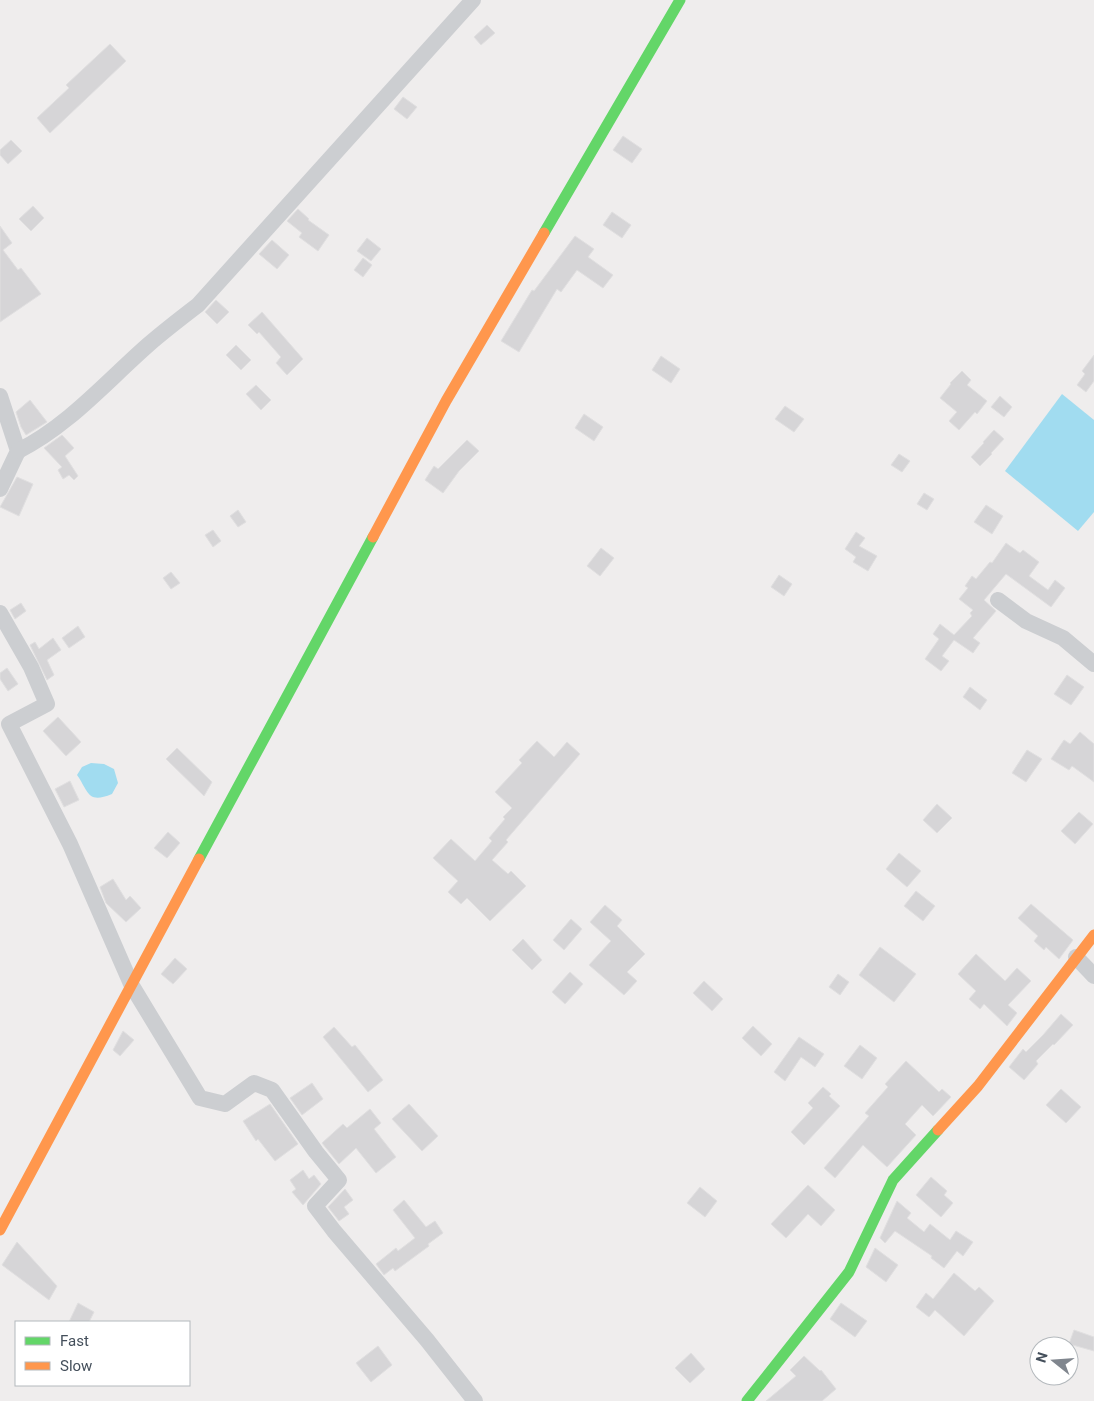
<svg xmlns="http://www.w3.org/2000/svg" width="1094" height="1401" font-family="Roboto,sans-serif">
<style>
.water{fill:#a1dcf0}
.building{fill:#d6d5d7;stroke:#e0dfe0}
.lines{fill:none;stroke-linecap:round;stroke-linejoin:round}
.street{stroke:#ccced1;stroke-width:16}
.fast{stroke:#63d668;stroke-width:11}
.slow{stroke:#ff974d;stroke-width:11}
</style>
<rect width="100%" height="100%" fill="#efeded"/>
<g class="water">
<path d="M 1062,394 L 1094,420 L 1094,512 L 1078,531 L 1005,471 Z"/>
<path d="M 91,763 L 104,764 L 114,769 L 118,783 L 112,794 C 87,804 89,792 77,775 L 82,767 Z"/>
</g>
<g class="building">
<path d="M 487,25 L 495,33 L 481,45 L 474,37 Z"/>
<path d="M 110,44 L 126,61 L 50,133 L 37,118 L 69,88 L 66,85 Z"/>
<path d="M 403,97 L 417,107 L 407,119 L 394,109 Z"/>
<path d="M 623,136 L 642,149 L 632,163 L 613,150 Z"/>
<path d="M 11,140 L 22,151 L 8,164 L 0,155 L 0,150 Z"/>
<path d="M 33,206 L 44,218 L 31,231 L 19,219 Z"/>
<path d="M 298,209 L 309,219 L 308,220 L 329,235 L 318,251 L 299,237 L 302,233 L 287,221 Z"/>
<path d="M 612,212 L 631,225 L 622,238 L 603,225 Z"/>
<path d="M 0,226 L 12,243 L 3,250 L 18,270 L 21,268 L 41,294 L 0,322 Z"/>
<path d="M 575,236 L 594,249 L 588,257 L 613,275 L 603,288 L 577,270 L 561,292 L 557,289 L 519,352 L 501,341 L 532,290 L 534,291 Z"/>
<path d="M 367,238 L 381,249 L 371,261 L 357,251 Z"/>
<path d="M 272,240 L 289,255 L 277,269 L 259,254 Z"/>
<path d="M 363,258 L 372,265 L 363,277 L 354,270 Z"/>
<path d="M 216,300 L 229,312 L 217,324 L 205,312 Z"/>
<path d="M 262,312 L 303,359 L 287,375 L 276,363 L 281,357 L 259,332 L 257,334 L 248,325 Z"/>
<path d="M 236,345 L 251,360 L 241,370 L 226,355 Z"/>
<path d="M 1094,355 L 1094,381 L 1086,392 L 1077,385 L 1085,374 L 1082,371 Z"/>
<path d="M 661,356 L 680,369 L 671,383 L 652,370 Z"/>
<path d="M 962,371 L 971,380 L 967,385 L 987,401 L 977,414 L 975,412 L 959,430 L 949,421 L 957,412 L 940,398 L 951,384 L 950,383 Z"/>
<path d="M 256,385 L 271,400 L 261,410 L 246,394 Z"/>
<path d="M 1000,396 L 1012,407 L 1004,417 L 991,407 Z"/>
<path d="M 30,400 L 47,422 L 26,435 L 21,427 L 16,412 Z"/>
<path d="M 785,406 L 804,419 L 794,432 L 775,419 Z"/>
<path d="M 584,414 L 603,427 L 594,441 L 575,428 Z"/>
<path d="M 994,430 L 1004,439 L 991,453 L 992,454 L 980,466 L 971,457 L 984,443 L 983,442 Z"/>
<path d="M 62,435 L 74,448 L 65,456 L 78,476 L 74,480 L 69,475 L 63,479 L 58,470 L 62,467 L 44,448 Z"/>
<path d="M 467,440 L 479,451 L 459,471 L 443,493 L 425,480 L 434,466 L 438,469 Z"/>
<path d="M 899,454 L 910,461 L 902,472 L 891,465 Z"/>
<path d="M 17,477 L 33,484 L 19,516 L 0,507 Z"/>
<path d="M 924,493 L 934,499 L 927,510 L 917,504 Z"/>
<path d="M 986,505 L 1003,516 L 992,534 L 974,522 Z"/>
<path d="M 238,510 L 246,522 L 238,527 L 230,516 Z"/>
<path d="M 213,530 L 221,541 L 213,547 L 205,535 Z"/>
<path d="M 856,532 L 865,538 L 859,546 L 877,556 L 868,571 L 853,562 L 856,557 L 845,549 Z"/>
<path d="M 1006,543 L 1020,553 L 1023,550 L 1039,562 L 1029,576 L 1048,590 L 1055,580 L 1065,588 L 1051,607 L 1006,574 L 984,600 L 996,611 L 973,638 L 980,643 L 973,653 L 954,640 L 942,656 L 949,661 L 941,671 L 925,659 L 939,639 L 933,634 L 940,624 L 954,635 L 972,616 L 970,613 L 973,610 L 959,599 L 968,588 L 965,586 L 972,576 L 976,579 L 990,562 L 992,563 Z"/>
<path d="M 601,548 L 614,558 L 600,576 L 587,566 Z"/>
<path d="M 171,572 L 180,583 L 171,589 L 163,578 Z"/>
<path d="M 779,575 L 792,584 L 784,596 L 771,587 Z"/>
<path d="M 21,603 L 26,611 L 15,619 L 10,610 Z"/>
<path d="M 78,626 L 85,637 L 69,648 L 62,638 Z"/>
<path d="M 53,638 L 61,650 L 47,660 L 54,675 L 47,680 L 30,645 L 35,642 L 39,649 Z"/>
<path d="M 7,668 L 18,684 L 8,691 L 0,679 L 0,673 Z"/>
<path d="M 1067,675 L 1084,687 L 1071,705 L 1054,694 Z"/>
<path d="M 970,687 L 987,700 L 980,710 L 963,697 Z"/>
<path d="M 58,717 L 81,742 L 66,756 L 43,731 Z"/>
<path d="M 1080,732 L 1094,744 L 1094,782 L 1072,766 L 1069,770 L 1051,759 L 1064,740 L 1070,744 Z"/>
<path d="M 537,741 L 554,757 L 567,742 L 580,754 L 506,840 L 508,842 L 492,860 L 508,874 L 511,871 L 526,886 L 490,921 L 467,898 L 461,904 L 448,892 L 458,881 L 433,858 L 451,839 L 475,861 L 492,841 L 489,838 L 505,819 L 503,817 L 512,808 L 495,792 L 522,763 L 519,760 Z"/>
<path d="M 177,748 L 212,782 L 204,796 L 166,759 Z"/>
<path d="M 1027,750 L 1042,759 L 1026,782 L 1012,773 Z"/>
<path d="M 70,781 L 79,800 L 64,807 L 55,789 Z"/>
<path d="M 937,804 L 952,818 L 937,833 L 923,820 Z"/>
<path d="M 1079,812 L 1093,824 L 1075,844 L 1061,831 Z"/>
<path d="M 168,832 L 180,843 L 167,858 L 154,848 Z"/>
<path d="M 899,853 L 921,871 L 907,887 L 886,869 Z"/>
<path d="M 113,879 L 126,900 L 130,896 L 141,908 L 126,922 L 106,903 L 100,887 Z"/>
<path d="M 916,891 L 935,906 L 923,921 L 904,906 Z"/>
<path d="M 1031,904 L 1073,940 L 1059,959 L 1046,947 L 1044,950 L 1034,941 L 1038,936 L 1018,918 Z"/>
<path d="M 605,905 L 622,920 L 617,926 L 645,954 L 627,972 L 637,981 L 624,995 L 589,965 L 611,941 L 590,922 Z"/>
<path d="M 571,919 L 582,929 L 564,950 L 553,940 Z"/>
<path d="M 523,939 L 542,960 L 532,970 L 512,950 Z"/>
<path d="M 880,947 L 916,974 L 894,1002 L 859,975 Z"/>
<path d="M 976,954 L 1005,981 L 1017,968 L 1031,981 L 1008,1005 L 1017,1013 L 1007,1026 L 984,1004 L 980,1009 L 969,999 L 976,991 L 958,974 Z"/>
<path d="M 175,958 L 187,969 L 173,984 L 161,974 Z"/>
<path d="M 570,972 L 583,984 L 565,1004 L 552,992 Z"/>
<path d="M 838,974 L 849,982 L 840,995 L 829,987 Z"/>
<path d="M 704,981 L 723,999 L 712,1011 L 693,993 Z"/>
<path d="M 1061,1014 L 1073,1025 L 1054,1045 L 1053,1044 L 1036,1061 L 1038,1064 L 1024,1080 L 1009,1067 L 1023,1049 L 1026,1052 L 1043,1035 Z"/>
<path d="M 753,1026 L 772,1044 L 761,1056 L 742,1038 Z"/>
<path d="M 334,1027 L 352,1047 L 355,1045 L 383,1080 L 368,1092 L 323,1037 Z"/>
<path d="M 123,1031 L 134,1040 L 120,1056 L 113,1050 Z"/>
<path d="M 799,1037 L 824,1054 L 815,1067 L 801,1057 L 785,1081 L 774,1072 Z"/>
<path d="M 860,1045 L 877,1058 L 862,1079 L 844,1066 Z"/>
<path d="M 906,1061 L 939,1092 L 942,1089 L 951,1097 L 933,1116 L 922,1105 L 905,1124 L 916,1135 L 887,1167 L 863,1145 L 835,1178 L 824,1168 L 869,1116 L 865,1113 L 888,1087 L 885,1084 Z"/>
<path d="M 312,1083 L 323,1099 L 302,1115 L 290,1098 Z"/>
<path d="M 823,1087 L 831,1094 L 829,1096 L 840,1106 L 804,1145 L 791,1132 L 813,1108 L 808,1103 Z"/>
<path d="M 1061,1089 L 1081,1107 L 1066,1123 L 1046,1105 Z"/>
<path d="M 270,1104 L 298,1144 L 275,1161 L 258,1139 L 256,1141 L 243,1121 Z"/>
<path d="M 409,1104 L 438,1136 L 422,1151 L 392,1119 Z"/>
<path d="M 370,1109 L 381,1123 L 374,1129 L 396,1157 L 376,1173 L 356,1148 L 339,1164 L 322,1143 L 343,1124 L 347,1128 Z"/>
<path d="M 303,1170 L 309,1179 L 314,1175 L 321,1184 L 303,1205 L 292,1192 L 296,1189 L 290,1180 Z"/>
<path d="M 931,1177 L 947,1191 L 944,1195 L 953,1203 L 941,1217 L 916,1195 Z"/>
<path d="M 808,1185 L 835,1210 L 821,1226 L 808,1214 L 786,1238 L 771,1224 Z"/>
<path d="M 700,1187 L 717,1201 L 705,1217 L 687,1203 Z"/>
<path d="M 345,1189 L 353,1200 L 344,1207 L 349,1214 L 339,1221 L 328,1207 Z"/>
<path d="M 404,1200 L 426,1227 L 435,1221 L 443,1233 L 428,1244 L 429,1246 L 395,1271 L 393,1268 L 384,1275 L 376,1264 L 396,1248 L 398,1251 L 415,1238 L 393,1210 Z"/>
<path d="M 897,1201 L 911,1213 L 907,1218 L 924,1232 L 930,1224 L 950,1240 L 956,1231 L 973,1242 L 963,1256 L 957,1251 L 944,1268 L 931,1258 L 932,1256 L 895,1231 L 885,1243 L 880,1238 Z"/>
<path d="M 17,1242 L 57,1286 L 49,1300 L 2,1265 Z"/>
<path d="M 875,1248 L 898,1265 L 886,1282 L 866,1267 Z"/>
<path d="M 954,1273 L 975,1291 L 979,1287 L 994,1301 L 964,1336 L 935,1310 L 929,1317 L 916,1307 L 926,1293 L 933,1299 Z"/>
<path d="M 78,1303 L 94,1312 L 89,1322 L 69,1322 Z"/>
<path d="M 841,1303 L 867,1321 L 855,1337 L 830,1319 Z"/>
<path d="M 1074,1330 L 1094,1337 L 1094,1351 L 1069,1344 Z"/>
<path d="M 378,1346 L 392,1365 L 371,1382 L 356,1363 Z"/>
<path d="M 691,1353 L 705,1369 L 690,1383 L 675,1368 Z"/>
<path d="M 804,1356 L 820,1371 L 821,1370 L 836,1389 L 822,1401 L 766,1401 L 796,1376 L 790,1370 Z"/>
</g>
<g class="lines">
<g class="street">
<path d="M 0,396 L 18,451 L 0,489"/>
<path d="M 18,451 C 68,426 106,382 148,345 C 164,331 181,318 198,305 L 473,0"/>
<path d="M 998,600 L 1026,621 L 1063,638 L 1094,664"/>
<path d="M 0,613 L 31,667 L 47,704 L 9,724 L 70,844 L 132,986 L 200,1098 L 225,1104 L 254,1083 L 272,1090 L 316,1152 L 339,1180 L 315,1206 L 334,1231 L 427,1340 L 475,1401"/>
<path d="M 1076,957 L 1094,976"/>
</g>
<g class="fast">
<path d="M 544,233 L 680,0"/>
<path d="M 199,859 L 373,537"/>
<path d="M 747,1401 L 849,1272 L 893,1180 L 938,1130"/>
</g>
<g class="slow">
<path d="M 373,537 L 446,401 L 544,233"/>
<path d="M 938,1130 L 978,1086 L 1094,935"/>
<path d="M 0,1230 L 199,859"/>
</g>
</g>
<rect x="15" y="1321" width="175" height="65" fill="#ffffff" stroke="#b4b9bd"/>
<rect x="25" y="1337" width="25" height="8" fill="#63d668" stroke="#b4b9bd"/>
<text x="60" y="1346" font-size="15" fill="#444f5b">Fast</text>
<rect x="25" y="1362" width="25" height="8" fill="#ff974d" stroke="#b4b9bd"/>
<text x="60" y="1371" font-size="15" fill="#444f5b">Slow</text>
<g transform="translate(1054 1361) rotate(287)"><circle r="24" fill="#ffffff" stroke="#b4b9bd"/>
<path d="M0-4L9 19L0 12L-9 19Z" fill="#80868e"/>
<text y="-8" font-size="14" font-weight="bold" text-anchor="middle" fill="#444f5b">N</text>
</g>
</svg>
